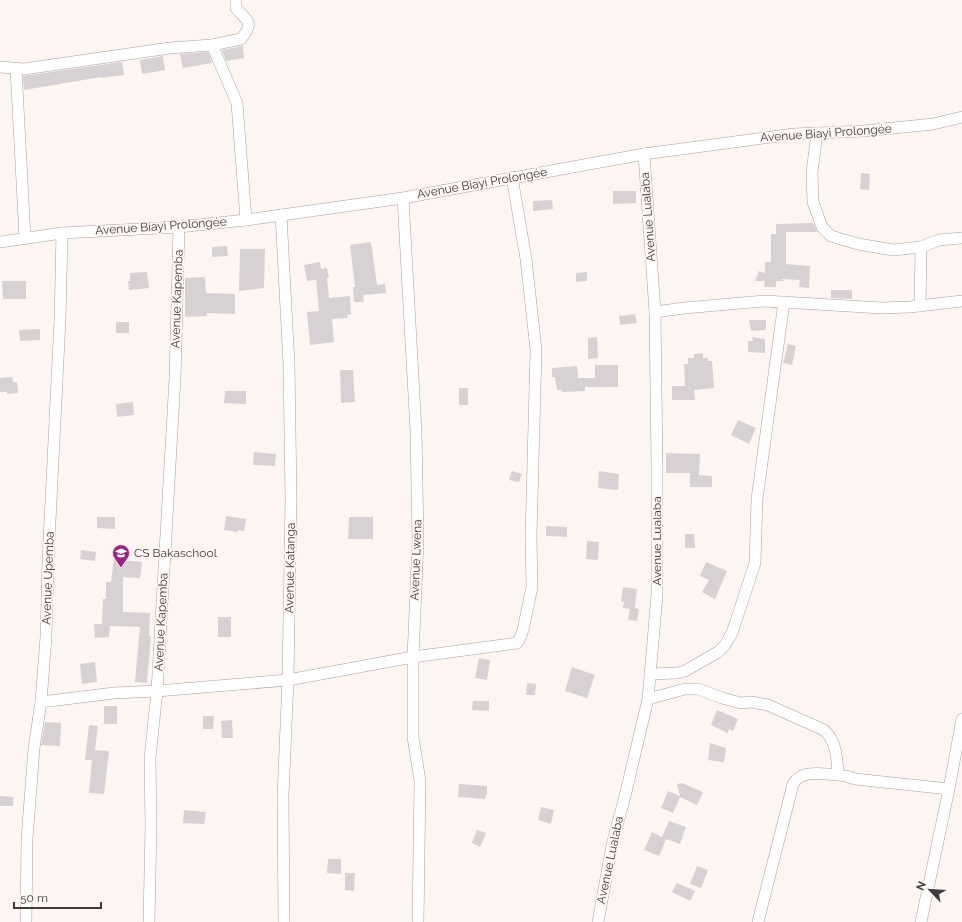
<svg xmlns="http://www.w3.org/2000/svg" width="962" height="922" font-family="Raleway,sans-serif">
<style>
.building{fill:#d8d1d3}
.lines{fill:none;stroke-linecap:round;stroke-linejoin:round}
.minor-casing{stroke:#a7a09d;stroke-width:12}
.minor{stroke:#fff;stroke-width:11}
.labels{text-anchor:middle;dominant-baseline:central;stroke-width:3.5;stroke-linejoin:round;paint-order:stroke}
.street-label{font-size:12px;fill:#3f3c3b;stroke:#fdf5f2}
.poi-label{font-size:12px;fill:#3f3c3b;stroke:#fdf5f2;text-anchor:start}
</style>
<rect width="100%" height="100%" fill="#fdf5f2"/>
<g class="building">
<path d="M 243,46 L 244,58 L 226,61 L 222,50 Z"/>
<path d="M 208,52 L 212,63 L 183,68 L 180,54 Z"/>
<path d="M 163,56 L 165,70 L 142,74 L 140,60 Z"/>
<path d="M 122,62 L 124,75 L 101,78 L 101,77 L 24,90 L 23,76 Z"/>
<path d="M 861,173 L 870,174 L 869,190 L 860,189 Z"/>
<path d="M 613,191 L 636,191 L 636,203 L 613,204 Z"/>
<path d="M 552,200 L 553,209 L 533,211 L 533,201 Z"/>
<path d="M 813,223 L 817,232 L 786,232 L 786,264 L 810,266 L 809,288 L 799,287 L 800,280 L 781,279 L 784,281 L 776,281 L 776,287 L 764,287 L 765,281 L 755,281 L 759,271 L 765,273 L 765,262 L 771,262 L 771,234 L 776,234 L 776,224 Z"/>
<path d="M 371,242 L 377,285 L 385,284 L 386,293 L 363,295 L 364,302 L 354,302 L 353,287 L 355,287 L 350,245 Z"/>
<path d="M 227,246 L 228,256 L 212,257 L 212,247 Z"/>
<path d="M 240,249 L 265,249 L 264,288 L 239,291 Z"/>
<path d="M 320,262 L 321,269 L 327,268 L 329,278 L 327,278 L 329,298 L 350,296 L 351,315 L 347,315 L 348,318 L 332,319 L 334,342 L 310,345 L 307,312 L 319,311 L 316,280 L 307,281 L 304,265 Z"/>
<path d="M 147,272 L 149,288 L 129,290 L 128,281 L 130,281 L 130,273 Z"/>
<path d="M 587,272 L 587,281 L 576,282 L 576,273 Z"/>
<path d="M 205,277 L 206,293 L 235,294 L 235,314 L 207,313 L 207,316 L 185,317 L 185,278 Z"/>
<path d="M 2,281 L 26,281 L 26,299 L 3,299 Z"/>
<path d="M 831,290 L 852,290 L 852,299 L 831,298 Z"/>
<path d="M 635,314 L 637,323 L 620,325 L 619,316 Z"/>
<path d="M 749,320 L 766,320 L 766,330 L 751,331 Z"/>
<rect x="116" y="322" width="13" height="11"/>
<path d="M 40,329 L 40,340 L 20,341 L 19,330 Z"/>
<path d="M 597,337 L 598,358 L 588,359 L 588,338 Z"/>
<path d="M 752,337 L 765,339 L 765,353 L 748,352 L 748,341 L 753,341 Z"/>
<path d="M 788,344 L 796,346 L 792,365 L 783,363 Z"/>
<path d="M 703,353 L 703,358 L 708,358 L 708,361 L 712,361 L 714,388 L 694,390 L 695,400 L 672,400 L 672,386 L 685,386 L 684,364 L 688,364 L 688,358 L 694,358 L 694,354 Z"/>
<path d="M 595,365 L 618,365 L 618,387 L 585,387 L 585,391 L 562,392 L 562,390 L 557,390 L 555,377 L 552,377 L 552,368 L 577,366 L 578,378 L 595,378 Z"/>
<path d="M 340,370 L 353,370 L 355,402 L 341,403 Z"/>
<path d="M 12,377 L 13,382 L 17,382 L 18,393 L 7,394 L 7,392 L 0,392 L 0,378 Z"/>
<rect x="459" y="388" width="9" height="17"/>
<path d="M 225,391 L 246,391 L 246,404 L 224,403 Z"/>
<path d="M 133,402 L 134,415 L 117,417 L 116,404 Z"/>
<path d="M 738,420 L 756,428 L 749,444 L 731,435 Z"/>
<path d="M 254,452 L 276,454 L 275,466 L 253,465 Z"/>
<path d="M 666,453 L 700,454 L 699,475 L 712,476 L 712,487 L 690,487 L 690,473 L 666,473 Z"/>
<path d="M 512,471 L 522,474 L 519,482 L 509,480 Z"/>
<path d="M 599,471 L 619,474 L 618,490 L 598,488 Z"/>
<path d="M 226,516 L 246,519 L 244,531 L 238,530 L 237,532 L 224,530 Z"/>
<path d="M 97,517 L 115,517 L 115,529 L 97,528 Z"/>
<path d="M 349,517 L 373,517 L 373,539 L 348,539 Z"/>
<path d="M 546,526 L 567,527 L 567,537 L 546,536 Z"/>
<path d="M 685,534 L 694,534 L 695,548 L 685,548 Z"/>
<path d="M 587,541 L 599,542 L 598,560 L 586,559 Z"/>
<path d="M 81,550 L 96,552 L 95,561 L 80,559 Z"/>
<path d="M 114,559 L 142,562 L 140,578 L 123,577 L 123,612 L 150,613 L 149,635 L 151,636 L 147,683 L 135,682 L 140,627 L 110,626 L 109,637 L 95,638 L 94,624 L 102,624 L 103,599 L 106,599 L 106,582 L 111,582 Z"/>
<path d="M 706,562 L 727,571 L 715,599 L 702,592 L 709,580 L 700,576 Z"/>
<path d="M 623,587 L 637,589 L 635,608 L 639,609 L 637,621 L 628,620 L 630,609 L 623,608 L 624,602 L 621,601 Z"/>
<rect x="218" y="617" width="13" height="20"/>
<path d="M 479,658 L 490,660 L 487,680 L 475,678 Z"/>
<path d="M 95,662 L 97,682 L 82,684 L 80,664 Z"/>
<path d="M 572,667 L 595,675 L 587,698 L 565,691 Z"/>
<path d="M 527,683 L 536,684 L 535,695 L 526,695 Z"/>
<path d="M 473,701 L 489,701 L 489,711 L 472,710 Z"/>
<rect x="104" y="706" width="13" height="18"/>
<path d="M 717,710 L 738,719 L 733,731 L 729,729 L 728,733 L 711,725 Z"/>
<path d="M 203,716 L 214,716 L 213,729 L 203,729 Z"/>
<path d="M 232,720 L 233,738 L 222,738 L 221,721 Z"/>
<path d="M 45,722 L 61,723 L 60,746 L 41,745 Z"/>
<path d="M 89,725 L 98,726 L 95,750 L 109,751 L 104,794 L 89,793 L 92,760 L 85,760 Z"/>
<path d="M 710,743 L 726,748 L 724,762 L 708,760 Z"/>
<path d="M 682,783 L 703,792 L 697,805 L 680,797 L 673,813 L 661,808 L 668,791 L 680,796 L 677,784 Z"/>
<path d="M 459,784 L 487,786 L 487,795 L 486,795 L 485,799 L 458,797 Z"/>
<path d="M 0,796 L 14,797 L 13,806 L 0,806 Z"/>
<path d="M 541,807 L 554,810 L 551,824 L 538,820 Z"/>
<path d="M 184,810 L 206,812 L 204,824 L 183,823 Z"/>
<path d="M 669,821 L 686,827 L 680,844 L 666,839 L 659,856 L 644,850 L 652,832 L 662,837 Z"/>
<path d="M 477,830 L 486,833 L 480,847 L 472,843 Z"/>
<path d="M 328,859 L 341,859 L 341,874 L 327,873 Z"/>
<path d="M 697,866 L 708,870 L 701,888 L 690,884 Z"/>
<path d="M 345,873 L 355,873 L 354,891 L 345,890 Z"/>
<path d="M 677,883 L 695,891 L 690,901 L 672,892 Z"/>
</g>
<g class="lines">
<g class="minor-casing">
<g id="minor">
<path d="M 212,45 L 237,103 L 246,220"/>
<path d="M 0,67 L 24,69 L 170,48 L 212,45 L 241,39 C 256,21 245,20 236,8 L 236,0"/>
<path d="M 16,69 L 25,238"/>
<path d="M 817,133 L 812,172 L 813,202 L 822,227 L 831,236 L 858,244 L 893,250 L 921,247"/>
<path d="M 403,198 L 416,431 L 418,541 L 413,657 L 413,737 L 420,781 L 418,922"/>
<path d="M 281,215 L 289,364 L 291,499 L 288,680 L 283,796 L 284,922"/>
<path d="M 0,242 L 62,233 L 179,227 L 246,220 L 403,198 L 644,154 L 794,134 L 864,131 L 933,124 L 962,117"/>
<path d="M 920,306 L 921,247 L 939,240 L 962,238"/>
<path d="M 655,312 L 684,308 L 765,301 L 882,308 L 910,307 L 962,301"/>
<path d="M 650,674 L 677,673 L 685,671 L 718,652 L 725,645 L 732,633 L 755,563 L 757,499 L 784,302"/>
<path d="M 648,699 L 685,689 L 698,689 L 722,698 L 741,703 L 751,702 L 768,705 L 824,730 C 837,742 837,759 838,775 L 846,776 L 855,779 L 949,789"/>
<path d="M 41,702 L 114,693 L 157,691 L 288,680 L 413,657 L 517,643 L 519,640 L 523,630 L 532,587 L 531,537 L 536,350 L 526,259 L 512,177"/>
<path d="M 26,922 L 27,839 L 34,748 L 41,702 L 46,637 L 48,561 L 60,320 L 62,233"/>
<path d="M 149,922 L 151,825 L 150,758 L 157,691 L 175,378 L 179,227"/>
<path d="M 598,922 L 612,845 L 625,796 L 648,699 L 657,595 L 657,465 L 655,312 L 644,154"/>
<path d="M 758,922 L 793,784 C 802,769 822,774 838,775"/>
<path d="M 921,922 L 949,789 L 962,719"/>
</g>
</g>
<use href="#minor" class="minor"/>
</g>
<defs>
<g id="school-pin" transform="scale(0.9)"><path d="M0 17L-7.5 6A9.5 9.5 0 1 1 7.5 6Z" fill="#9a2681" stroke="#fdf5f2"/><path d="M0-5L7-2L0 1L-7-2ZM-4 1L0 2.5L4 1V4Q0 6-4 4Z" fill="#fff"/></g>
</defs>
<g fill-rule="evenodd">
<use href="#school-pin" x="121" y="553"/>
</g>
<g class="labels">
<g class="street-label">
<text transform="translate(826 133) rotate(-4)">Avenue Biayi Prolongée</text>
<text transform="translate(482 183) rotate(-10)">Avenue Biayi Prolongée</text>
<text transform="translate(648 217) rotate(-94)">Avenue Lualaba</text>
<text transform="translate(161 226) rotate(-4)">Avenue Biayi Prolongée</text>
<text transform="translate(177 299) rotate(-88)">Avenue Kapemba</text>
<text transform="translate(657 541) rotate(-90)">Avenue Lualaba</text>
<text transform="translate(416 560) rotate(-88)">Avenue Lwena</text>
<text transform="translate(290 568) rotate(-89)">Avenue Katanga</text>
<text transform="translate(48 578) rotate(-88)">Avenue Upemba</text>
<text transform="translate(161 622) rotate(-87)">Avenue Kapemba</text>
<text transform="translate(610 860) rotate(-78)">Avenue Lualaba</text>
</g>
<g class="poi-label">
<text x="134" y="553">CS Bakaschool</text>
</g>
</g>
<g transform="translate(930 890) rotate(295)" stroke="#fdf5f2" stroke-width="3" paint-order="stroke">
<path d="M0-3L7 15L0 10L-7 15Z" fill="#3f3c3b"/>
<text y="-6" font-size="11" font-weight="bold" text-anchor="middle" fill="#3f3c3b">N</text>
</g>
<path d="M14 902v6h87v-6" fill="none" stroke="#3f3c3b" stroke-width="2"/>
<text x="20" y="902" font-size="12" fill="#3f3c3b" stroke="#fdf5f2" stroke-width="3" paint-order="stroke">50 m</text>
</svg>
